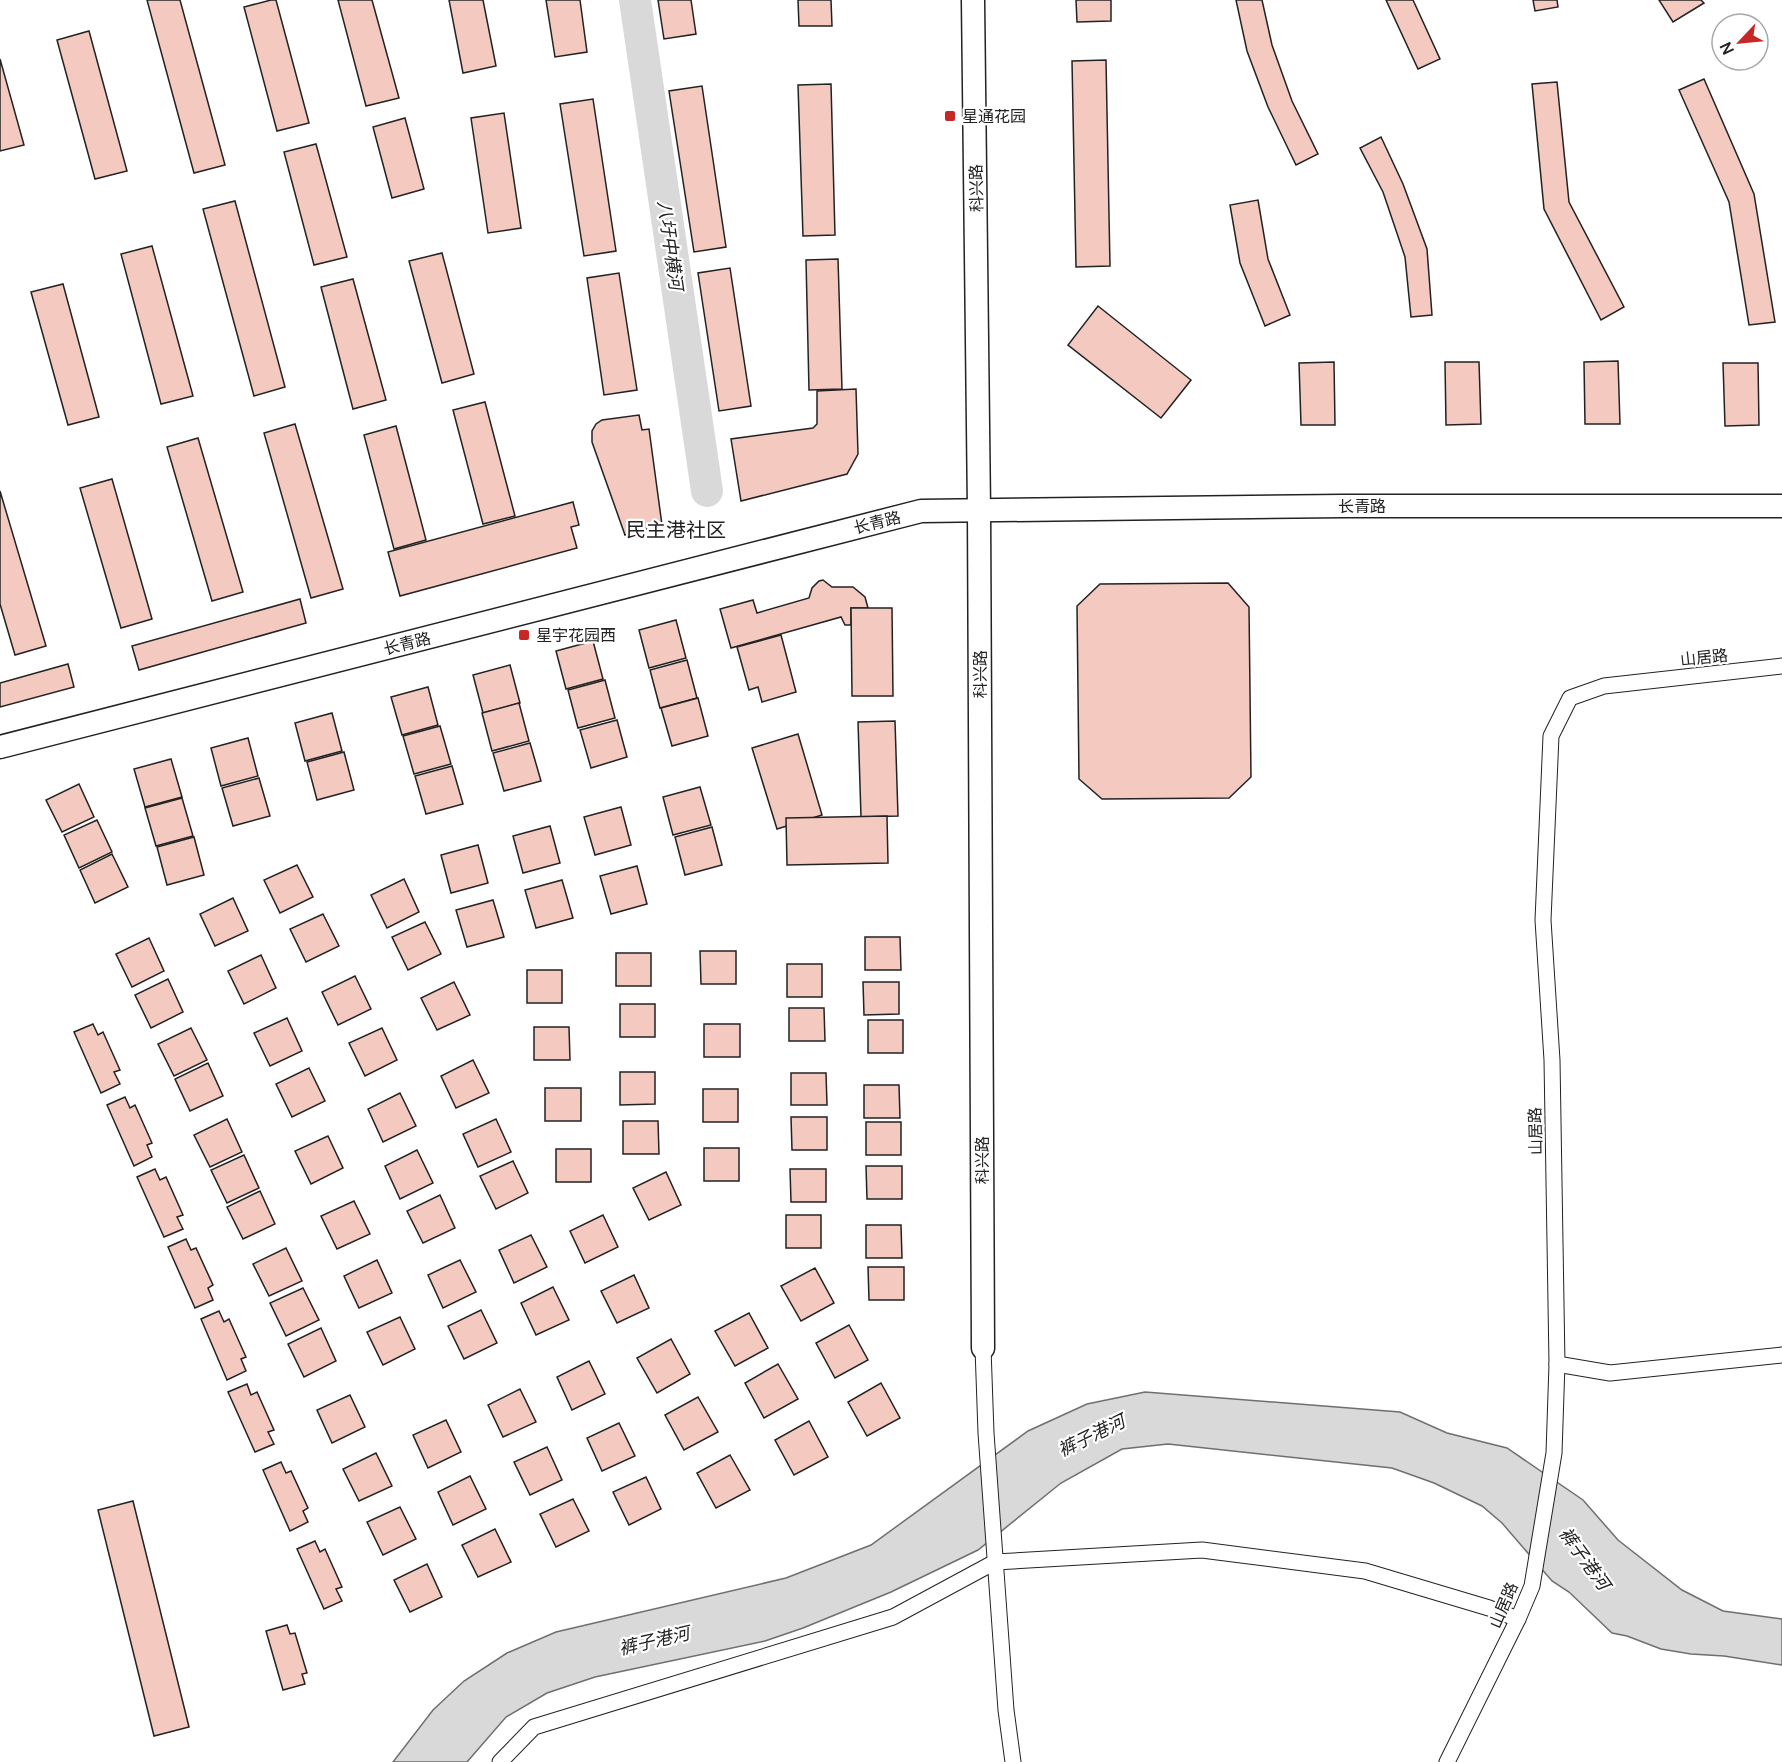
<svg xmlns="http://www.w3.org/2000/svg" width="1782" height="1762" font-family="Manrope,'Noto Sans SC',sans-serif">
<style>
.water{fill:#d9d9d9;stroke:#6f6f6f;stroke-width:1.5}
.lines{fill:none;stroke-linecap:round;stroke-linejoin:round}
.river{stroke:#d9d9d9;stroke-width:32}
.building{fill:#f3c9c0;stroke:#222;stroke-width:1.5}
.street-casing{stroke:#222;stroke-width:17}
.secondary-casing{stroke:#222;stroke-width:25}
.street{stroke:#fff;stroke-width:15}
.secondary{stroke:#fff;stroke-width:22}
.poi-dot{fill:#c62828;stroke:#fff;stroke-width:2}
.labels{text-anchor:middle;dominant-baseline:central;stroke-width:4.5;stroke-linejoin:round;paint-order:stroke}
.poi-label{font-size:16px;fill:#222;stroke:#fff;text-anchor:start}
.street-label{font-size:16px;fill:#222;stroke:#fff}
.water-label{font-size:18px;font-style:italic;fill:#222;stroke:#fff}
.quarter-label{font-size:20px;fill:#222;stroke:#fff}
</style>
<rect width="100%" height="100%" fill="#fff"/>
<path class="water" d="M 1145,1392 L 1400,1412 L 1447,1433 L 1507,1448 L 1583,1500 L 1618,1540 L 1682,1590 L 1723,1611 L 1782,1619 L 1782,1665 L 1724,1656 L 1691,1654 L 1661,1649 L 1627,1636 L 1612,1633 L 1569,1592 L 1552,1581 L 1502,1523 L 1482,1506 L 1434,1483 L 1392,1468 L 1168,1444 L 1122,1449 L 1061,1483 L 978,1550 L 891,1592 L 803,1628 L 765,1641 L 595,1677 L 547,1693 L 506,1717 L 467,1762 L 393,1762 L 433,1710 L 464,1681 L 507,1653 L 556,1632 L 786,1578 L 871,1545 L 1028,1431 L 1087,1404 Z"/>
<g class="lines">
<path class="river" d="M 635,0 L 707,491"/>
</g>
<g class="building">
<path d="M 147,0 L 180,0 L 225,165 L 194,173 Z"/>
<path d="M 271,0 L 276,0 L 309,123 L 277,131 L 244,7 Z"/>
<path d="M 338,0 L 372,0 L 399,98 L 366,106 Z"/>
<path d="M 449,0 L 483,0 L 496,66 L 463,73 Z"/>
<path d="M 546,0 L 580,0 L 587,52 L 555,57 Z"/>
<path d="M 658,0 L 691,0 L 696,34 L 664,39 Z"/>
<path d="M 798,0 L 831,0 L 832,26 L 799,26 Z"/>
<path d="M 1076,0 L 1111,0 L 1111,21 L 1077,22 Z"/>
<path d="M 1236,0 L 1262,0 L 1272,45 L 1292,101 L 1318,154 L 1296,165 L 1268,107 L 1247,51 Z"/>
<path d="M 1386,0 L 1413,0 L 1440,59 L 1418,69 Z"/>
<path d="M 1533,0 L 1557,0 L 1558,7 L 1535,11 Z"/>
<path d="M 1659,0 L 1701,0 L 1704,3 L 1673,22 Z"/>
<path d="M 89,31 L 127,171 L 95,179 L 57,40 Z"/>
<path d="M 0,59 L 24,145 L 0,151 Z"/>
<path d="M 1106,60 L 1110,266 L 1076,267 L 1072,61 Z"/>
<path d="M 1704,79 L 1754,194 L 1775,322 L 1749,325 L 1729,202 L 1679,90 Z"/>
<path d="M 1557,82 L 1569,202 L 1624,307 L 1601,320 L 1544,209 L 1532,84 Z"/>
<path d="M 831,84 L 835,235 L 803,236 L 798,85 Z"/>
<path d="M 702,86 L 726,247 L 694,252 L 669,91 Z"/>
<path d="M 593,99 L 616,251 L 584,256 L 560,104 Z"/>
<path d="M 504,113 L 521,228 L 488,233 L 471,118 Z"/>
<path d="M 405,118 L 424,189 L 392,198 L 373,127 Z"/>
<path d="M 1381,137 L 1403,184 L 1427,249 L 1432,315 L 1411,317 L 1405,257 L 1383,192 L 1360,148 Z"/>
<path d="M 316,144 L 347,257 L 314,265 L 284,152 Z"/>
<path d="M 1258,200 L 1268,259 L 1290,315 L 1265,326 L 1240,263 L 1230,205 Z"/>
<path d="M 235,201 L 285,387 L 254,396 L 203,209 Z"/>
<path d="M 152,246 L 193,396 L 161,404 L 121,254 Z"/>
<path d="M 442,253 L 474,374 L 442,383 L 409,261 Z"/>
<path d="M 838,259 L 842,389 L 809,390 L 806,260 Z"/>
<path d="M 730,268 L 751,406 L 719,411 L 698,273 Z"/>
<path d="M 619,273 L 637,390 L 604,395 L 587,278 Z"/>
<path d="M 353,279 L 386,400 L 353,409 L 321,287 Z"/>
<path d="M 63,284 L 99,417 L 68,425 L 31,292 Z"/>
<path d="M 1098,306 L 1191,380 L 1161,418 L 1068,345 Z"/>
<path d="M 1618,361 L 1620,424 L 1585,424 L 1584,362 Z"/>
<path d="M 1334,362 L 1335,425 L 1301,425 L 1299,363 Z"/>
<path d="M 1445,362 L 1479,362 L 1481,424 L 1446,425 Z"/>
<path d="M 1723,363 L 1758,363 L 1759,425 L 1725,426 Z"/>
<path d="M 856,389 L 858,454 L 847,474 L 741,501 L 731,439 L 813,428 L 817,424 L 817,391 Z"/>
<path d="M 485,402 L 515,516 L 483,524 L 453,410 Z"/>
<path d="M 639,415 L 642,430 L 649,429 L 662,525 L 625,535 L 592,442 L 592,431 L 596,424 L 602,420 Z"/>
<path d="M 295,424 L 343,589 L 311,598 L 264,433 Z"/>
<path d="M 396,426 L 426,540 L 394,549 L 364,435 Z"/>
<path d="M 198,438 L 243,592 L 212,601 L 167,447 Z"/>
<path d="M 112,479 L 152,619 L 121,628 L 80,488 Z"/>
<path d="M 0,491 L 46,646 L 15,655 L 0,604 Z"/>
<path d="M 573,502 L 579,525 L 571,527 L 577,548 L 400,596 L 388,552 Z"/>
<path d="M 823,580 L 832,587 L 853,587 L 865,597 L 868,608 L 851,608 L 851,625 L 845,625 L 841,617 L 731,648 L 720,609 L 753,600 L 757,613 L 809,598 L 812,588 L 819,581 Z"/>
<path d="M 1228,583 L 1249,607 L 1251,777 L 1229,798 L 1102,799 L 1079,779 L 1077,606 L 1100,584 Z"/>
<path d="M 300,599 L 306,623 L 139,670 L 132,646 Z"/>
<path d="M 851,608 L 892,608 L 893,696 L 852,696 Z"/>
<path d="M 676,620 L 686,658 L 649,668 L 639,630 Z"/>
<path d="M 781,635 L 796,692 L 762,702 L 758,687 L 749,690 L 737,647 Z"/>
<path d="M 593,641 L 603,679 L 566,689 L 556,651 Z"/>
<path d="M 687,660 L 697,698 L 660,708 L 650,670 Z"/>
<path d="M 68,664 L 74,687 L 0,707 L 0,683 Z"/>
<path d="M 510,665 L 520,703 L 483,713 L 473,675 Z"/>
<path d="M 605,680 L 615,718 L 578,728 L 568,690 Z"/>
<path d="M 428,687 L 438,725 L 402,735 L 391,697 Z"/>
<path d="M 698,698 L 708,736 L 672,746 L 661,708 Z"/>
<path d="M 519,703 L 529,741 L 492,751 L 482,713 Z"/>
<path d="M 332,713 L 342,751 L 305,761 L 295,723 Z"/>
<path d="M 617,720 L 627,757 L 591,768 L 580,730 Z"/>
<path d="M 895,721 L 898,816 L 861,817 L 858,722 Z"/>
<path d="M 440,726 L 451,764 L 414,774 L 403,736 Z"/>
<path d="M 798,734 L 822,815 L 777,829 L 752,748 Z"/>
<path d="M 248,738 L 258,776 L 221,786 L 211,748 Z"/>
<path d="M 530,743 L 541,781 L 504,791 L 493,753 Z"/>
<path d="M 344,752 L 354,790 L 317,800 L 307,762 Z"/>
<path d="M 171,759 L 182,797 L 145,807 L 134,769 Z"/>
<path d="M 452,766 L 463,804 L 426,814 L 415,776 Z"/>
<path d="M 259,778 L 270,816 L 233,826 L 222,788 Z"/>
<path d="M 79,784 L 94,817 L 62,832 L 46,800 Z"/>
<path d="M 700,787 L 711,825 L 673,835 L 663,797 Z"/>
<path d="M 182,798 L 193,836 L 156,846 L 145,808 Z"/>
<path d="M 621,807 L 631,845 L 595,855 L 584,817 Z"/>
<path d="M 887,816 L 888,863 L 787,865 L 786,818 Z"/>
<path d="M 97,820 L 112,852 L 79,868 L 64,835 Z"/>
<path d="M 550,826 L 560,863 L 523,873 L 513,836 Z"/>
<path d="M 712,827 L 722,865 L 685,875 L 675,837 Z"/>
<path d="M 194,837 L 204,875 L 167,885 L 157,847 Z"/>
<path d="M 478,845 L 488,883 L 451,893 L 441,855 Z"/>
<path d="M 112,854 L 128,887 L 95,903 L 80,870 Z"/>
<path d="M 297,865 L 313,897 L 280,913 L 264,880 Z"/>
<path d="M 637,866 L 647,904 L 611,914 L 600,876 Z"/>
<path d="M 404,879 L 419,912 L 387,928 L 371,895 Z"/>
<path d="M 562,880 L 573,918 L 536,928 L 525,890 Z"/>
<path d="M 233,898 L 248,931 L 215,946 L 200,914 Z"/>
<path d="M 493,900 L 504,937 L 467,947 L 456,910 Z"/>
<path d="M 323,914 L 339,946 L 306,962 L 290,929 Z"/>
<path d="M 425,922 L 441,954 L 408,970 L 392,937 Z"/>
<path d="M 865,937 L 900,937 L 901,970 L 865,970 Z"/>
<path d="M 149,938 L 164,971 L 132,987 L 116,954 Z"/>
<path d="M 700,951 L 736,951 L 736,984 L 701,984 Z"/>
<rect x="616" y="953" width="35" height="33"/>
<path d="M 261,955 L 276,988 L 244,1004 L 228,971 Z"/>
<rect x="787" y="964" width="35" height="33"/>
<rect x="527" y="970" width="35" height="33"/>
<path d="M 355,976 L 371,1009 L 338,1025 L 322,992 Z"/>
<path d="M 168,979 L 183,1012 L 151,1028 L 135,995 Z"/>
<path d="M 454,982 L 470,1015 L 437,1030 L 421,998 Z"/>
<path d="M 863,982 L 899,982 L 899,1014 L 864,1015 Z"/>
<rect x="620" y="1004" width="35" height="33"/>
<path d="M 789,1008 L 824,1008 L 825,1041 L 789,1041 Z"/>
<path d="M 287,1018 L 302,1051 L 270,1066 L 254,1033 Z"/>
<rect x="868" y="1020" width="35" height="33"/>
<path d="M 93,1024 L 98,1035 L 103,1032 L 120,1070 L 114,1072 L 120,1084 L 101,1093 L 74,1032 Z"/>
<rect x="704" y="1024" width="36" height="33"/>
<path d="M 534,1027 L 569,1027 L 570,1060 L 534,1060 Z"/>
<path d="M 191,1028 L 207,1060 L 174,1076 L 158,1044 Z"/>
<path d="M 382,1028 L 397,1060 L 365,1076 L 349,1043 Z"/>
<path d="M 473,1060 L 489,1093 L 456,1108 L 441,1076 Z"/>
<path d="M 208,1063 L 223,1096 L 190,1111 L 175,1079 Z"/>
<path d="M 309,1068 L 325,1101 L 292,1117 L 276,1084 Z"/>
<path d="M 620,1072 L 655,1072 L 655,1104 L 620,1105 Z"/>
<path d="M 791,1073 L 826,1073 L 827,1105 L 791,1105 Z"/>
<path d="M 864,1085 L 899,1085 L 900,1118 L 864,1118 Z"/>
<rect x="545" y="1088" width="36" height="33"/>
<rect x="703" y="1089" width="35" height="33"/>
<path d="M 400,1093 L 416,1126 L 383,1142 L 368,1109 Z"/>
<path d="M 125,1097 L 130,1108 L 135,1105 L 152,1143 L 147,1145 L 152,1157 L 134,1166 L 107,1105 Z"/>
<path d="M 791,1117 L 827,1117 L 827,1150 L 792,1150 Z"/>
<path d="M 227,1119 L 242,1152 L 210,1167 L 194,1135 Z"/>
<path d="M 496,1119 L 511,1152 L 478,1167 L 463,1134 Z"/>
<path d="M 623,1121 L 658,1121 L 659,1154 L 623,1154 Z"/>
<rect x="866" y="1122" width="35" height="33"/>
<path d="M 328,1136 L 343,1168 L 311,1184 L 295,1151 Z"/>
<rect x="704" y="1148" width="35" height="33"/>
<rect x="556" y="1149" width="35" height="33"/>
<path d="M 417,1150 L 433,1183 L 400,1199 L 385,1166 Z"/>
<path d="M 244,1155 L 259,1188 L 227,1203 L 211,1170 Z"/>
<path d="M 513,1161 L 528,1193 L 496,1209 L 480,1176 Z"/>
<path d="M 866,1166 L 902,1166 L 902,1199 L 867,1199 Z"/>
<path d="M 155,1169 L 160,1180 L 166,1177 L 183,1215 L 177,1217 L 183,1229 L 164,1237 L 137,1177 Z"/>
<path d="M 790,1169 L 826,1169 L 826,1202 L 791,1202 Z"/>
<path d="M 666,1172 L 681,1205 L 649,1220 L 633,1188 Z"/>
<path d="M 260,1191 L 275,1224 L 243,1239 L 227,1207 Z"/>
<path d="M 440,1195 L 455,1228 L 423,1243 L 407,1211 Z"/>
<path d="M 354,1201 L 370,1234 L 337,1249 L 321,1216 Z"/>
<path d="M 603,1215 L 618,1247 L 585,1263 L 570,1231 Z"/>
<rect x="786" y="1215" width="35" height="33"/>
<path d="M 866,1225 L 901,1225 L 902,1258 L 866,1258 Z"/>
<path d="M 531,1235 L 547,1267 L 514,1283 L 499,1250 Z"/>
<path d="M 186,1239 L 191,1250 L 196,1248 L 213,1285 L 208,1288 L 213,1300 L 195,1308 L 168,1247 Z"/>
<path d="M 286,1248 L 302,1281 L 269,1296 L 253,1264 Z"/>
<path d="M 377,1260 L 392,1293 L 359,1308 L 344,1276 Z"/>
<path d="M 460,1260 L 476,1292 L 443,1308 L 428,1275 Z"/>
<path d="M 868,1267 L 904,1267 L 904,1300 L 869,1300 Z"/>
<path d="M 815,1268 L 834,1303 L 801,1321 L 781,1286 Z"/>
<path d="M 634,1275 L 649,1308 L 617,1323 L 601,1291 Z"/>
<path d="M 553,1287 L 569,1320 L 536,1335 L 521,1303 Z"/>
<path d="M 303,1288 L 319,1320 L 286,1336 L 270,1303 Z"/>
<path d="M 481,1310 L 497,1343 L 464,1359 L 448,1326 Z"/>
<path d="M 219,1311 L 224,1322 L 229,1319 L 246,1357 L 241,1359 L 246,1371 L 227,1380 L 201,1319 Z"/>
<path d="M 749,1313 L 768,1348 L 735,1366 L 715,1331 Z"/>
<path d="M 400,1317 L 415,1349 L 383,1365 L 367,1332 Z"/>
<path d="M 849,1325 L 868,1360 L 835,1378 L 816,1343 Z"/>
<path d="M 321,1328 L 336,1361 L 304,1377 L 288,1344 Z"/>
<path d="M 671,1339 L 690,1374 L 657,1393 L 637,1358 Z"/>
<path d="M 589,1361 L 605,1394 L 572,1410 L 557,1377 Z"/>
<path d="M 778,1364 L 798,1399 L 764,1418 L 745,1383 Z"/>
<path d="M 881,1383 L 900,1418 L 867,1436 L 848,1402 Z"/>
<path d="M 247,1384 L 251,1395 L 257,1392 L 274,1430 L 268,1432 L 274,1444 L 255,1452 L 228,1392 Z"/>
<path d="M 520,1389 L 536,1422 L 503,1437 L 488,1405 Z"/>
<path d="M 350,1395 L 365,1427 L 332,1443 L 317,1410 Z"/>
<path d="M 698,1397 L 718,1432 L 684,1450 L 665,1415 Z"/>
<path d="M 446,1420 L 461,1452 L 428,1468 L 413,1435 Z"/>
<path d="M 809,1421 L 828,1457 L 794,1475 L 775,1440 Z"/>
<path d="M 619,1423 L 635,1456 L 602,1471 L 587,1438 Z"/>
<path d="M 547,1447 L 562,1480 L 530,1495 L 514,1462 Z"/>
<path d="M 376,1453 L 392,1486 L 359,1501 L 343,1469 Z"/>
<path d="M 730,1455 L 750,1490 L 716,1508 L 697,1473 Z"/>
<path d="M 281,1462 L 286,1473 L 291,1471 L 308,1508 L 303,1511 L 308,1522 L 290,1531 L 263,1470 Z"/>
<path d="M 470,1476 L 486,1509 L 453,1525 L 438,1492 Z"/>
<path d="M 646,1477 L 661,1509 L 629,1525 L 613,1492 Z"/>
<path d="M 573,1499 L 589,1531 L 556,1547 L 540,1514 Z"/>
<path d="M 133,1501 L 189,1727 L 154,1736 L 98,1510 Z"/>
<path d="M 400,1507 L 416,1539 L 383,1555 L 367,1522 Z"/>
<path d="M 495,1529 L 511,1562 L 478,1577 L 462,1545 Z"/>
<path d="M 315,1541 L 320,1552 L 325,1549 L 342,1587 L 336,1589 L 342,1601 L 324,1609 L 297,1549 Z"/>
<path d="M 427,1564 L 442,1597 L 410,1612 L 394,1580 Z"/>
<path d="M 287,1625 L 290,1634 L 295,1633 L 307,1673 L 302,1674 L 305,1684 L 283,1690 L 266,1631 Z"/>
</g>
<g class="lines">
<g class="street-casing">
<g id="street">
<path d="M 983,1348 L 986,1433 L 1006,1710 L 1013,1762"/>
<path d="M 1557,1364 L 1610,1373 L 1782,1355"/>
<path d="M 500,1762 L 534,1727 L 893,1617 L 995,1562 L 1202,1550 L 1365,1571 L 1489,1608 L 1518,1619"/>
<path d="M 1447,1762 L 1518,1619 L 1532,1586 L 1554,1453 L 1557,1364 L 1552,1060 L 1543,920 L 1551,736 L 1570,698 L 1604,686 L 1782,666"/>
</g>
</g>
<g class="secondary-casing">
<g id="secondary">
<path d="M 973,0 L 979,510 L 983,1348"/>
<path d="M 0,747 L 921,511 L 1343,506 L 1782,506"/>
</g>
</g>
<use href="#street" class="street"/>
<use href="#secondary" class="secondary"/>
</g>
<g class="poi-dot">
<rect x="944" y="110" width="12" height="12" rx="3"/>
<rect x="518" y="629" width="12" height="12" rx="3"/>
</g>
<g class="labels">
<g class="poi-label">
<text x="962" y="116">星通花园</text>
<text x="536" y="635">星宇花园西</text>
</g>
<g class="street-label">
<text transform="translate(976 188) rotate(-91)">科兴路</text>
<text x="1362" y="506">长青路</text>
<text transform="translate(877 522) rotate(-14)">长青路</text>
<text transform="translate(407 643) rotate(-14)">长青路</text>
<text transform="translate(1704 657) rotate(-6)">山居路</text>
<text transform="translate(980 674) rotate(-90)">科兴路</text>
<text transform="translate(1535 1131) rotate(-91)">山居路</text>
<text transform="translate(982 1160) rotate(-90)">科兴路</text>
<text transform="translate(1503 1605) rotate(-67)">山居路</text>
</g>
<g class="water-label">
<text transform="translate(671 245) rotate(82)">八圩中横河</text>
<text transform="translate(1091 1435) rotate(-26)">裤子港河</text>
<text transform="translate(1585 1558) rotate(54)">裤子港河</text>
<text transform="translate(654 1640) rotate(-13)">裤子港河</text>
</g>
<g class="quarter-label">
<text x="676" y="529">民主港社区</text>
</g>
</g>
<g transform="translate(1740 42) rotate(244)"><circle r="28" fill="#ffffff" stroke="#a7a7a7" stroke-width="1.5"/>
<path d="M0-4.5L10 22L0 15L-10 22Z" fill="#c62828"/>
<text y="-9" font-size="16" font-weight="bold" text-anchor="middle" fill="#222222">N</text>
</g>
</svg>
